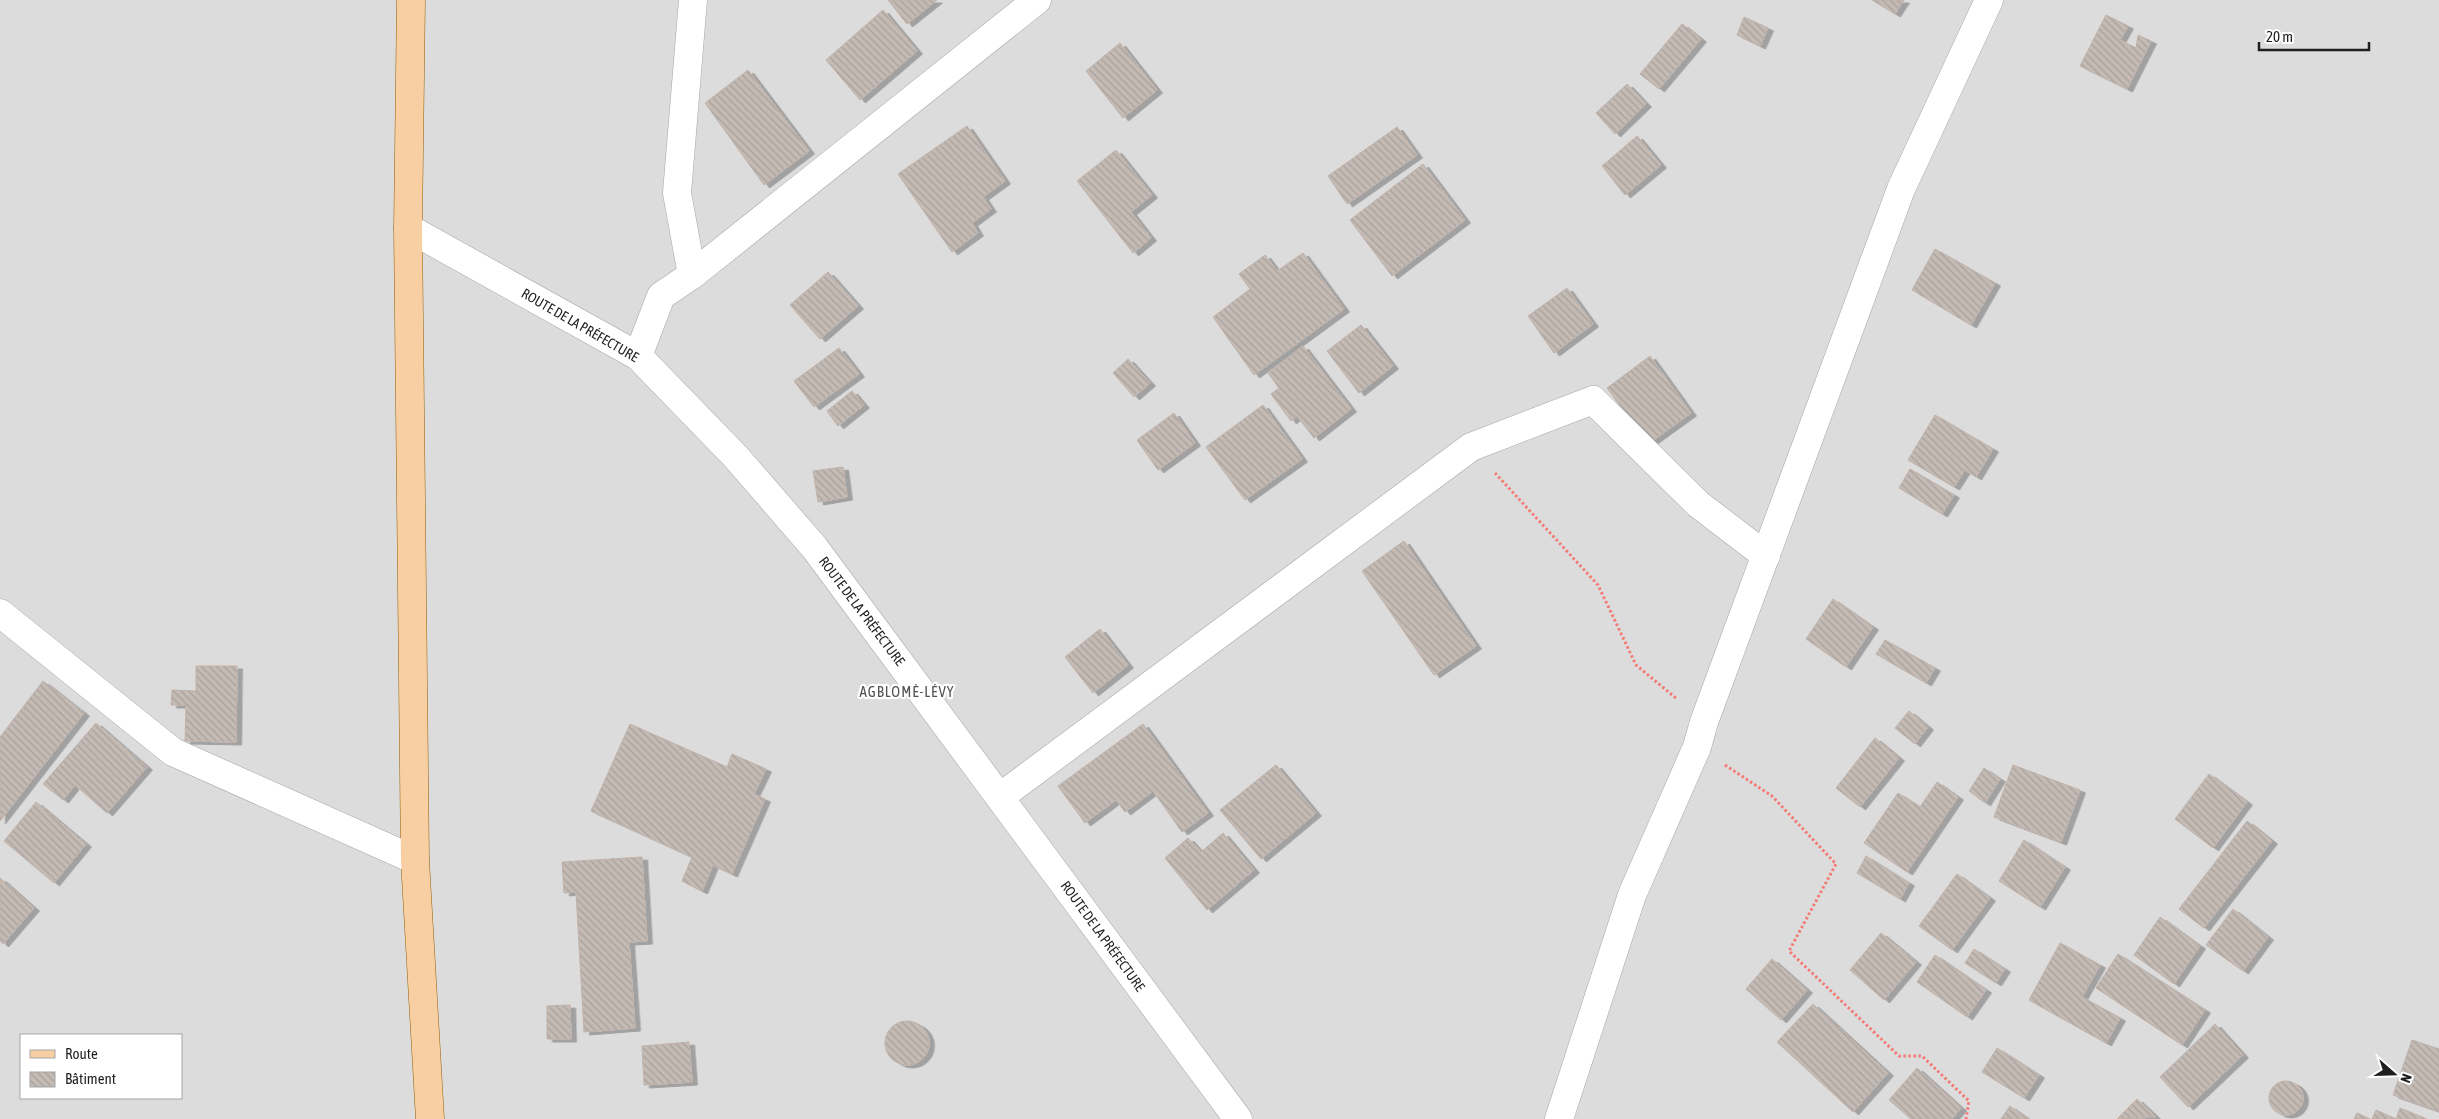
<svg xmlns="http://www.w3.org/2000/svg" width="2439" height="1119" font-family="'Asap Condensed',sans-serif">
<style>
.residential{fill:#dddcdc;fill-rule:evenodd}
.building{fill:url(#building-back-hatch);stroke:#c0b2a9;filter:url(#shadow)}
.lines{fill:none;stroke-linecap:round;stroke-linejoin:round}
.minor-casing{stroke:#a6a6a6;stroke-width:29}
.major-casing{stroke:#925f08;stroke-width:29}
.path{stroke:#f37b73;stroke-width:3;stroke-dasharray:2.5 2.5;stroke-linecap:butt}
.minor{stroke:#fff;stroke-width:28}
.major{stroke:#f7cfa3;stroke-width:28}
.labels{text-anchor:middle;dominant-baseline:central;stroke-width:4.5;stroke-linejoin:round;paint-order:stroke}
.street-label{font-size:14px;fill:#1f1f1f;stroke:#fff}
.neighbourhood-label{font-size:15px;letter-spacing:1px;fill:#525252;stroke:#fff}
</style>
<defs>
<pattern id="building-back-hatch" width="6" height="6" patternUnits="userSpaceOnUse" patternTransform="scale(1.25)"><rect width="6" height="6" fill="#c4bbb5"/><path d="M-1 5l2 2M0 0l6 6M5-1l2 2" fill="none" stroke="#a8a09b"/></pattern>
<filter id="shadow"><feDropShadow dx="5.5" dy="3" stdDeviation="0" flood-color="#0004"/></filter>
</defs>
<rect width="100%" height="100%" fill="#efece6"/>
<path class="residential" d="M 0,0 L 2439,0 L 2439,1119 L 0,1119 ZM 21,1035 L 181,1035 L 181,1098 L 21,1098 Z"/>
<g class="building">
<path d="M 888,0 L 937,0 L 907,24 Z"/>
<path d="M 1872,0 L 1904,0 L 1895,14 Z"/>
<path d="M 883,10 L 917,51 L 860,100 L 826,60 Z"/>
<path d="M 2106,15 L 2128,26 L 2120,40 L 2136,48 L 2138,35 L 2151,41 L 2127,89 L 2080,66 Z"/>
<path d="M 1744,17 L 1768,28 L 1760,46 L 1737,35 Z"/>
<path d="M 1682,24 L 1701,39 L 1659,89 L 1640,74 Z"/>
<path d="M 1120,43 L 1157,90 L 1123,118 L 1086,71 Z"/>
<path d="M 748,70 L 809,151 L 764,185 L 705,103 Z"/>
<path d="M 1627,84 L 1646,104 L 1615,134 L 1596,113 Z"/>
<path d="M 967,126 L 1005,181 L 983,197 L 991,209 L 972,223 L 978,233 L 952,252 L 898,174 Z"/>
<path d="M 1397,127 L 1417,155 L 1347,204 L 1328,176 Z"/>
<path d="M 1637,136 L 1661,165 L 1625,195 L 1602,166 Z"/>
<path d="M 1116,150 L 1152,195 L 1131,212 L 1151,238 L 1133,253 L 1077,181 Z"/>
<path d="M 1423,164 L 1465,220 L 1392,276 L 1350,220 Z"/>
<path d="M 1935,249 L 1995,283 L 1971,325 L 1912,290 Z"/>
<path d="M 1303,253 L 1344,309 L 1254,375 L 1213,317 L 1250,289 L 1239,274 L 1265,255 L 1277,271 Z"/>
<path d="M 828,272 L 858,306 L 820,339 L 790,305 Z"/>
<path d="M 1567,288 L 1593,324 L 1554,353 L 1528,316 Z"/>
<path d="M 1361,325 L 1393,366 L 1359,393 L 1327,351 Z"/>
<path d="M 1303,346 L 1351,409 L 1314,438 L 1297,416 L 1291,421 L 1271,394 L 1279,388 L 1268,373 Z"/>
<path d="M 839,348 L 859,374 L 814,407 L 794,381 Z"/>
<path d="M 1650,356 L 1691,413 L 1648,444 L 1607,388 Z"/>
<path d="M 1128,359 L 1150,383 L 1134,397 L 1113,373 Z"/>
<path d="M 852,391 L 864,405 L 838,426 L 827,411 Z"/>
<path d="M 1263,405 L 1302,459 L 1245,500 L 1206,447 Z"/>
<path d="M 1174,413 L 1195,443 L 1158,470 L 1137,440 Z"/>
<path d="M 1935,415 L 1993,449 L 1976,477 L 1965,470 L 1954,487 L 1908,460 Z"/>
<path d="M 843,467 L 847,497 L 818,502 L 813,471 Z"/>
<path d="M 1910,469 L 1954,495 L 1942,514 L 1899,488 Z"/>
<path d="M 1404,541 L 1476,646 L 1434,675 L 1362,571 Z"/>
<path d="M 1833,599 L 1873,627 L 1846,667 L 1806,639 Z"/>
<path d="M 1100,629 L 1128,665 L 1093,693 L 1065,657 Z"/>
<path d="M 1885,640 L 1935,668 L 1926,683 L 1876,654 Z"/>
<path d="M 196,666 L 237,666 L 236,742 L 185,741 L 186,705 L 171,705 L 172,690 L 196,691 Z"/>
<path d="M 43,681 L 84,713 L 0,821 L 0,737 Z"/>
<path d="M 1909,711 L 1928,727 L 1915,744 L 1895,728 Z"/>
<path d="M 96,723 L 147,767 L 107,813 L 75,785 L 63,800 L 43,784 Z"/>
<path d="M 630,724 L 727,767 L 732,754 L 766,769 L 754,794 L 765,799 L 732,874 L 713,865 L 702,891 L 682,881 L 692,857 L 591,811 Z"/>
<path d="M 1143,724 L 1208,813 L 1182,832 L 1153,791 L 1125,812 L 1116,800 L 1085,823 L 1058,786 Z"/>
<path d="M 1875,738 L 1899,758 L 1860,807 L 1836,788 Z"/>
<path d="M 1276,765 L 1316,813 L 1261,859 L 1220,810 Z"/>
<path d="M 2013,765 L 2080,790 L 2061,842 L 1994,817 Z"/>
<path d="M 1984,768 L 2000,779 L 1985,803 L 1969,791 Z"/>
<path d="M 2209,774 L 2247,802 L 2213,848 L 2175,819 Z"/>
<path d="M 1937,782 L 1958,797 L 1907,872 L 1864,843 L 1898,793 L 1920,807 Z"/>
<path d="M 36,802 L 86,844 L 54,883 L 4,841 Z"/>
<path d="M 2247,821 L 2272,841 L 2204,928 L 2179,909 Z"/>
<path d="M 1223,833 L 1254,870 L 1207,910 L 1165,858 L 1188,838 L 1201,852 Z"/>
<path d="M 2024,840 L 2065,867 L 2040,907 L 1999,881 Z"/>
<path d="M 1866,856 L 1909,883 L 1900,899 L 1857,873 Z"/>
<path d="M 642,857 L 647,941 L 629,942 L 635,1028 L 584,1032 L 576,892 L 564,893 L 562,862 Z"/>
<path d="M 1957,874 L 1990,898 L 1952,950 L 1919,926 Z"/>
<path d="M 0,878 L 34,908 L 3,944 L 0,941 Z"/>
<path d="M 2233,909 L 2268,937 L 2243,971 L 2206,945 Z"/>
<path d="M 2160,917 L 2200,946 L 2174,984 L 2134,955 Z"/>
<path d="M 1881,933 L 1916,962 L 1884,1000 L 1850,970 Z"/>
<path d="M 2060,943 L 2100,965 L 2082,997 L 2120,1018 L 2106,1043 L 2029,1000 Z"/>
<path d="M 1974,949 L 2005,969 L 1996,983 L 1965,963 Z"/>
<path d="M 2118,954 L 2205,1010 L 2182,1045 L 2096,988 Z"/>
<path d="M 1935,955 L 1986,990 L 1967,1017 L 1917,982 Z"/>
<path d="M 1772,959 L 1807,990 L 1781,1020 L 1746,989 Z"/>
<path d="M 1813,1004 L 1888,1073 L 1853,1112 L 1777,1042 Z"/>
<path d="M 570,1005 L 571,1039 L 547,1039 L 547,1006 Z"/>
<circle cx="907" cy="1043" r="22"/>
<path d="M 2215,1024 L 2243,1055 L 2188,1107 L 2160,1077 Z"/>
<path d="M 2412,1040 L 2439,1049 L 2439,1111 L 2393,1095 Z"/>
<path d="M 689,1042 L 692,1082 L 644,1085 L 642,1046 Z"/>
<path d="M 1997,1048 L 2039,1075 L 2024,1098 L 1982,1072 Z"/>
<path d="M 1917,1068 L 1961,1108 L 1952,1119 L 1911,1119 L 1889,1100 Z"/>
<circle cx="2286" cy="1098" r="17"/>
<path d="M 2137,1099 L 2156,1117 L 2117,1119 Z"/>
<path d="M 2010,1106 L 2028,1119 L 2001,1119 Z"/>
<path d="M 2400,1108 L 2427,1119 L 2372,1119 L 2376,1110 L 2396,1119 Z"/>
<path d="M 2357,1113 L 2370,1119 L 2354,1119 Z"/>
</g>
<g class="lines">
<g class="minor-casing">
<g id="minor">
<path d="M 408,228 L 638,356 L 736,457 L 814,547 L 1238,1119"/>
<path d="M 692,275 L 1037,0"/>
<path d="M 638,356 L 661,296 L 692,275 L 677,193 L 693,0"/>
<path d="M 0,613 L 173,752 L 415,860"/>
<path d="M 1000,797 L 1471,447 L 1593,400 L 1698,504 L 1766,556"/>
<path d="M 1559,1119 L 1632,895 L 1697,747 L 1704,722 L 1901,189 L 1989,0"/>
</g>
</g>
<g class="major-casing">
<path id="major" d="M 411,0 L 408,228 L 415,860 L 430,1119"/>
</g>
<g class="path">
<path d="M 1495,473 L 1598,585 L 1636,665 L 1677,699"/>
<path d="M 1725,765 L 1772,796 L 1836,864 L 1789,951 L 1899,1056 L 1922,1056 L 1969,1101 L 1966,1119"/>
</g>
<use href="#minor" class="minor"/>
<use href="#major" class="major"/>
</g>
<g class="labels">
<g class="street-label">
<text transform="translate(580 325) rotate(30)">ROUTE DE LA PRÉFECTURE</text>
<text transform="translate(862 611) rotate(53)">ROUTE DE LA PRÉFECTURE</text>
<text transform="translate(1103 936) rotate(54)">ROUTE DE LA PRÉFECTURE</text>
</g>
<g class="neighbourhood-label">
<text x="907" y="691">AGBLOMÈ-LÉVY</text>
</g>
</g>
<rect x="20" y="1034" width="162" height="65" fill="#ffffff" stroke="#a5a5a5"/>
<rect x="30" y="1050" width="25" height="8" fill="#f7cfa3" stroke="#a5a5a5"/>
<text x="65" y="1059" font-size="15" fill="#1f1f1f">Route</text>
<rect x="30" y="1072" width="25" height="15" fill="url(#building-back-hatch)" stroke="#a5a5a5"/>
<text x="65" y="1084" font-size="15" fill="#1f1f1f">Bâtiment</text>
<g transform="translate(2394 1074) rotate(110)" stroke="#ffffff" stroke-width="4" paint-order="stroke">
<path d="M0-4L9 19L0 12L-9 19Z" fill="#1f1f1f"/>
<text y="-8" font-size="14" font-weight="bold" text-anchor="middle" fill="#1f1f1f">N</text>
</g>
<path d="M2259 42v8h110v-8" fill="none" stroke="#1f1f1f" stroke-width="2.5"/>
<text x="2266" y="42" font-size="15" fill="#1f1f1f" stroke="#ffffff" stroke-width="4" paint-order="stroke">20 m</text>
</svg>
